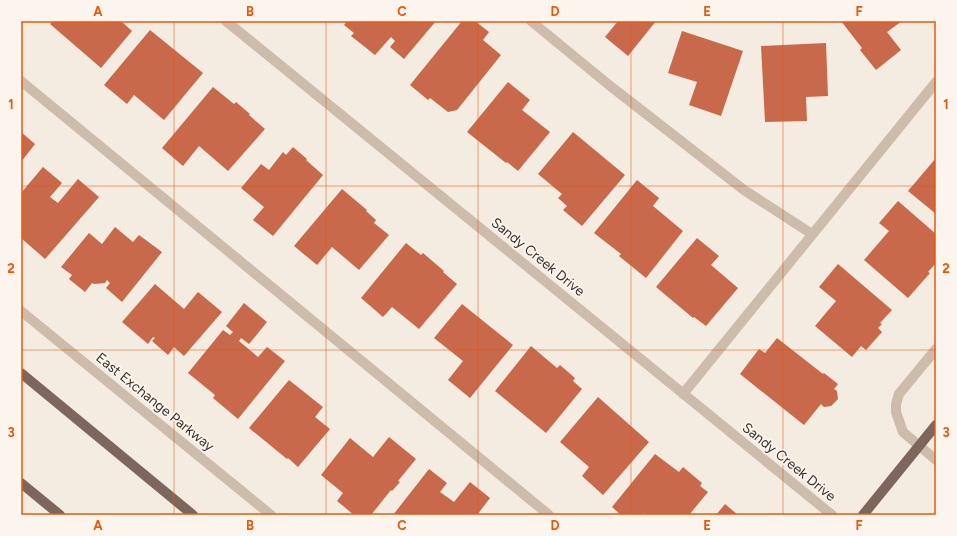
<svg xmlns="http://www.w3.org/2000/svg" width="957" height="536" font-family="Figtree,sans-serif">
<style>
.building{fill:#c8694b}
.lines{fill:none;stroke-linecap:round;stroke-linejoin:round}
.minor{stroke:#cdbbac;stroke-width:10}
.major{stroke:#7d675c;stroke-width:10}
.grid{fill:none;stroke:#e8590c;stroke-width:1;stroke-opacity:0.55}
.labels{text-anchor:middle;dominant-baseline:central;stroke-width:3.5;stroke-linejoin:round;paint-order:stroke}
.street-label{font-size:14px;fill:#3b302b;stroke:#fbf5ee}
.neatline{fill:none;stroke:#e8590c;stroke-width:1.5}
.grid-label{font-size:13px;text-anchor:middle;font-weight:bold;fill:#e8590c}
</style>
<rect width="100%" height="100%" fill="#f4ebe1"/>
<g class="building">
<path d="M 53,21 L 121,21 L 132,31 L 101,68 L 50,24 Z"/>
<path d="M 347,21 L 436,21 L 404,59 L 390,47 L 395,41 L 391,37 L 375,55 L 351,36 L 354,33 L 344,25 Z"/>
<path d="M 462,21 L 475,21 L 489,32 L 483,40 L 501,55 L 457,110 L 448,112 L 430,98 L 428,100 L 410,85 Z"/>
<path d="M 618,21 L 656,21 L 628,56 L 605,37 Z"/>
<path d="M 841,21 L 902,21 L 887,32 L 901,50 L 876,70 L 860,50 L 862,48 Z"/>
<path d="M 150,30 L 203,73 L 164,120 L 134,95 L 127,104 L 104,85 Z"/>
<path d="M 682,31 L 743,51 L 721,116 L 689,105 L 697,82 L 668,73 Z"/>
<path d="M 826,43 L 828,96 L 806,97 L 807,121 L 765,122 L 761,46 Z"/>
<path d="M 508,82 L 530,100 L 522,110 L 550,132 L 518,171 L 507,162 L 506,163 L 467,132 Z"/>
<path d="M 213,87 L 234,104 L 236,102 L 250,114 L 249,115 L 265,129 L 228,171 L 199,146 L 183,166 L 162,148 Z"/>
<path d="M 21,132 L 35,144 L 21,162 Z"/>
<path d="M 573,132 L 625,175 L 582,226 L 563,210 L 567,206 L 558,198 L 562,194 L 538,174 Z"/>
<path d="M 293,147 L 307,159 L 306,160 L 323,175 L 273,236 L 253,220 L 264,207 L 241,188 L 261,164 L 269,170 L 283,152 L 286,155 Z"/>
<path d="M 936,158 L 936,214 L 908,191 Z"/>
<path d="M 43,167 L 62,183 L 50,197 L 58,203 L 78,179 L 99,197 L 45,259 L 21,238 L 21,193 Z"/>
<path d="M 637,180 L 659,198 L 653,206 L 683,231 L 646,278 L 619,256 L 621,254 L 594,233 Z"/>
<path d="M 342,189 L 367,210 L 366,211 L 376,220 L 374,223 L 389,235 L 359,270 L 332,247 L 317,265 L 294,246 Z"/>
<path d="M 898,201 L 936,234 L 936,263 L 928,272 L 930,273 L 908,298 L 864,260 L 889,231 L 879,223 Z"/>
<path d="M 115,227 L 133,242 L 139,235 L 162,252 L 122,302 L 106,288 L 110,283 L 107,280 L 105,283 L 94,284 L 92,283 L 85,292 L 69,279 L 72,275 L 61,267 L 89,233 L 102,244 Z"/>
<path d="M 697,238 L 719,256 L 711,265 L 738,288 L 706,326 L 694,317 L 693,318 L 656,287 Z"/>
<path d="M 406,243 L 421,255 L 423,253 L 444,271 L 443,272 L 457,284 L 419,329 L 392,307 L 383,317 L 361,298 Z"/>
<path d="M 838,264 L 892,310 L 880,323 L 882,324 L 878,328 L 882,332 L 866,350 L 861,346 L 852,357 L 815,326 L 836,301 L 819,287 Z"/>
<path d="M 155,284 L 184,309 L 198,292 L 222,312 L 184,356 L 174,347 L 168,355 L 152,341 L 155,338 L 153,337 L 148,344 L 122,322 Z"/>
<path d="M 244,303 L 267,322 L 249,344 L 241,338 L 239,341 L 258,357 L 267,347 L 285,361 L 238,419 L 213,398 L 215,395 L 188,373 L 223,330 L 230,335 L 233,332 L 226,326 Z"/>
<path d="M 462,304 L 513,345 L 470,398 L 448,380 L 463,361 L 434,338 Z"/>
<path d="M 777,338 L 823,374 L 824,373 L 838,384 L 834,389 L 837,391 L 838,399 L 831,406 L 824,407 L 821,404 L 804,425 L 740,374 L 759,349 L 765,353 Z"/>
<path d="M 531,346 L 557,368 L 560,365 L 575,378 L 573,381 L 582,389 L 546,433 L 495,391 Z"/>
<path d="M 289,380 L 323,407 L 315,417 L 330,429 L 298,467 L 288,458 L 287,459 L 249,428 Z"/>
<path d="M 598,397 L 649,442 L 603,495 L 582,476 L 589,467 L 560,442 Z"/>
<path d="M 389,437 L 416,459 L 398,481 L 400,482 L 392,491 L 391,490 L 371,515 L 354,515 L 337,501 L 343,493 L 321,475 L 350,438 L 373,457 Z"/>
<path d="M 655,454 L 679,472 L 683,467 L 702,483 L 700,486 L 708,492 L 689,515 L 647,515 L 643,513 L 642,515 L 621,515 L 612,507 Z"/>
<path d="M 429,469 L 447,483 L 440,492 L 454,502 L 470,482 L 490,498 L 477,515 L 393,515 Z"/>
<path d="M 725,504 L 738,515 L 716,515 Z"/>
</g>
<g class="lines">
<g class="minor">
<path d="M 226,21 L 832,515"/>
<path d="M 531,21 L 609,85 L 744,190 L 812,234"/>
<path d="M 21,81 L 549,515"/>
<path d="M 21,311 L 271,515"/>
<path d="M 936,349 L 899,394 L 896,404 L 896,412 L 903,432 L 936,460"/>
<path d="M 683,394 L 936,82"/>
</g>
<g class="major">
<path d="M 21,373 L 193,515"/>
<path d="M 21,483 L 60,515"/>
<path d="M 863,515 L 936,425"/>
</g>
</g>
<path class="grid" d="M 174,21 L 174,515M 326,21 L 326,515M 478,21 L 478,515M 631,21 L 631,515M 783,21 L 783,515M 21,186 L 936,186M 21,350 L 936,350"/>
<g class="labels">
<g class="street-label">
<text transform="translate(538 257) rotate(39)">Sandy Creek Drive</text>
<text transform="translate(155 402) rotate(39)">East Exchange Parkway</text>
<text transform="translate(789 462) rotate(39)">Sandy Creek Drive</text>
</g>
</g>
<rect width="957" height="536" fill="none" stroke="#fbf5ee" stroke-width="44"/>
<rect x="22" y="22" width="913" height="492" class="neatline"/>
<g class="grid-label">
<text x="98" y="16">A</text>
<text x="250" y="16">B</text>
<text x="402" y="16">C</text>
<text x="555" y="16">D</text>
<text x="707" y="16">E</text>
<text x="859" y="16">F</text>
<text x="11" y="109">1</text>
<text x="946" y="109">1</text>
<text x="11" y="273">2</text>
<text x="946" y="273">2</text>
<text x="11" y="437">3</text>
<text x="946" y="437">3</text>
<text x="98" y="530">A</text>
<text x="250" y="530">B</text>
<text x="402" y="530">C</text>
<text x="555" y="530">D</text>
<text x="707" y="530">E</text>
<text x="859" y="530">F</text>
</g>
</svg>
